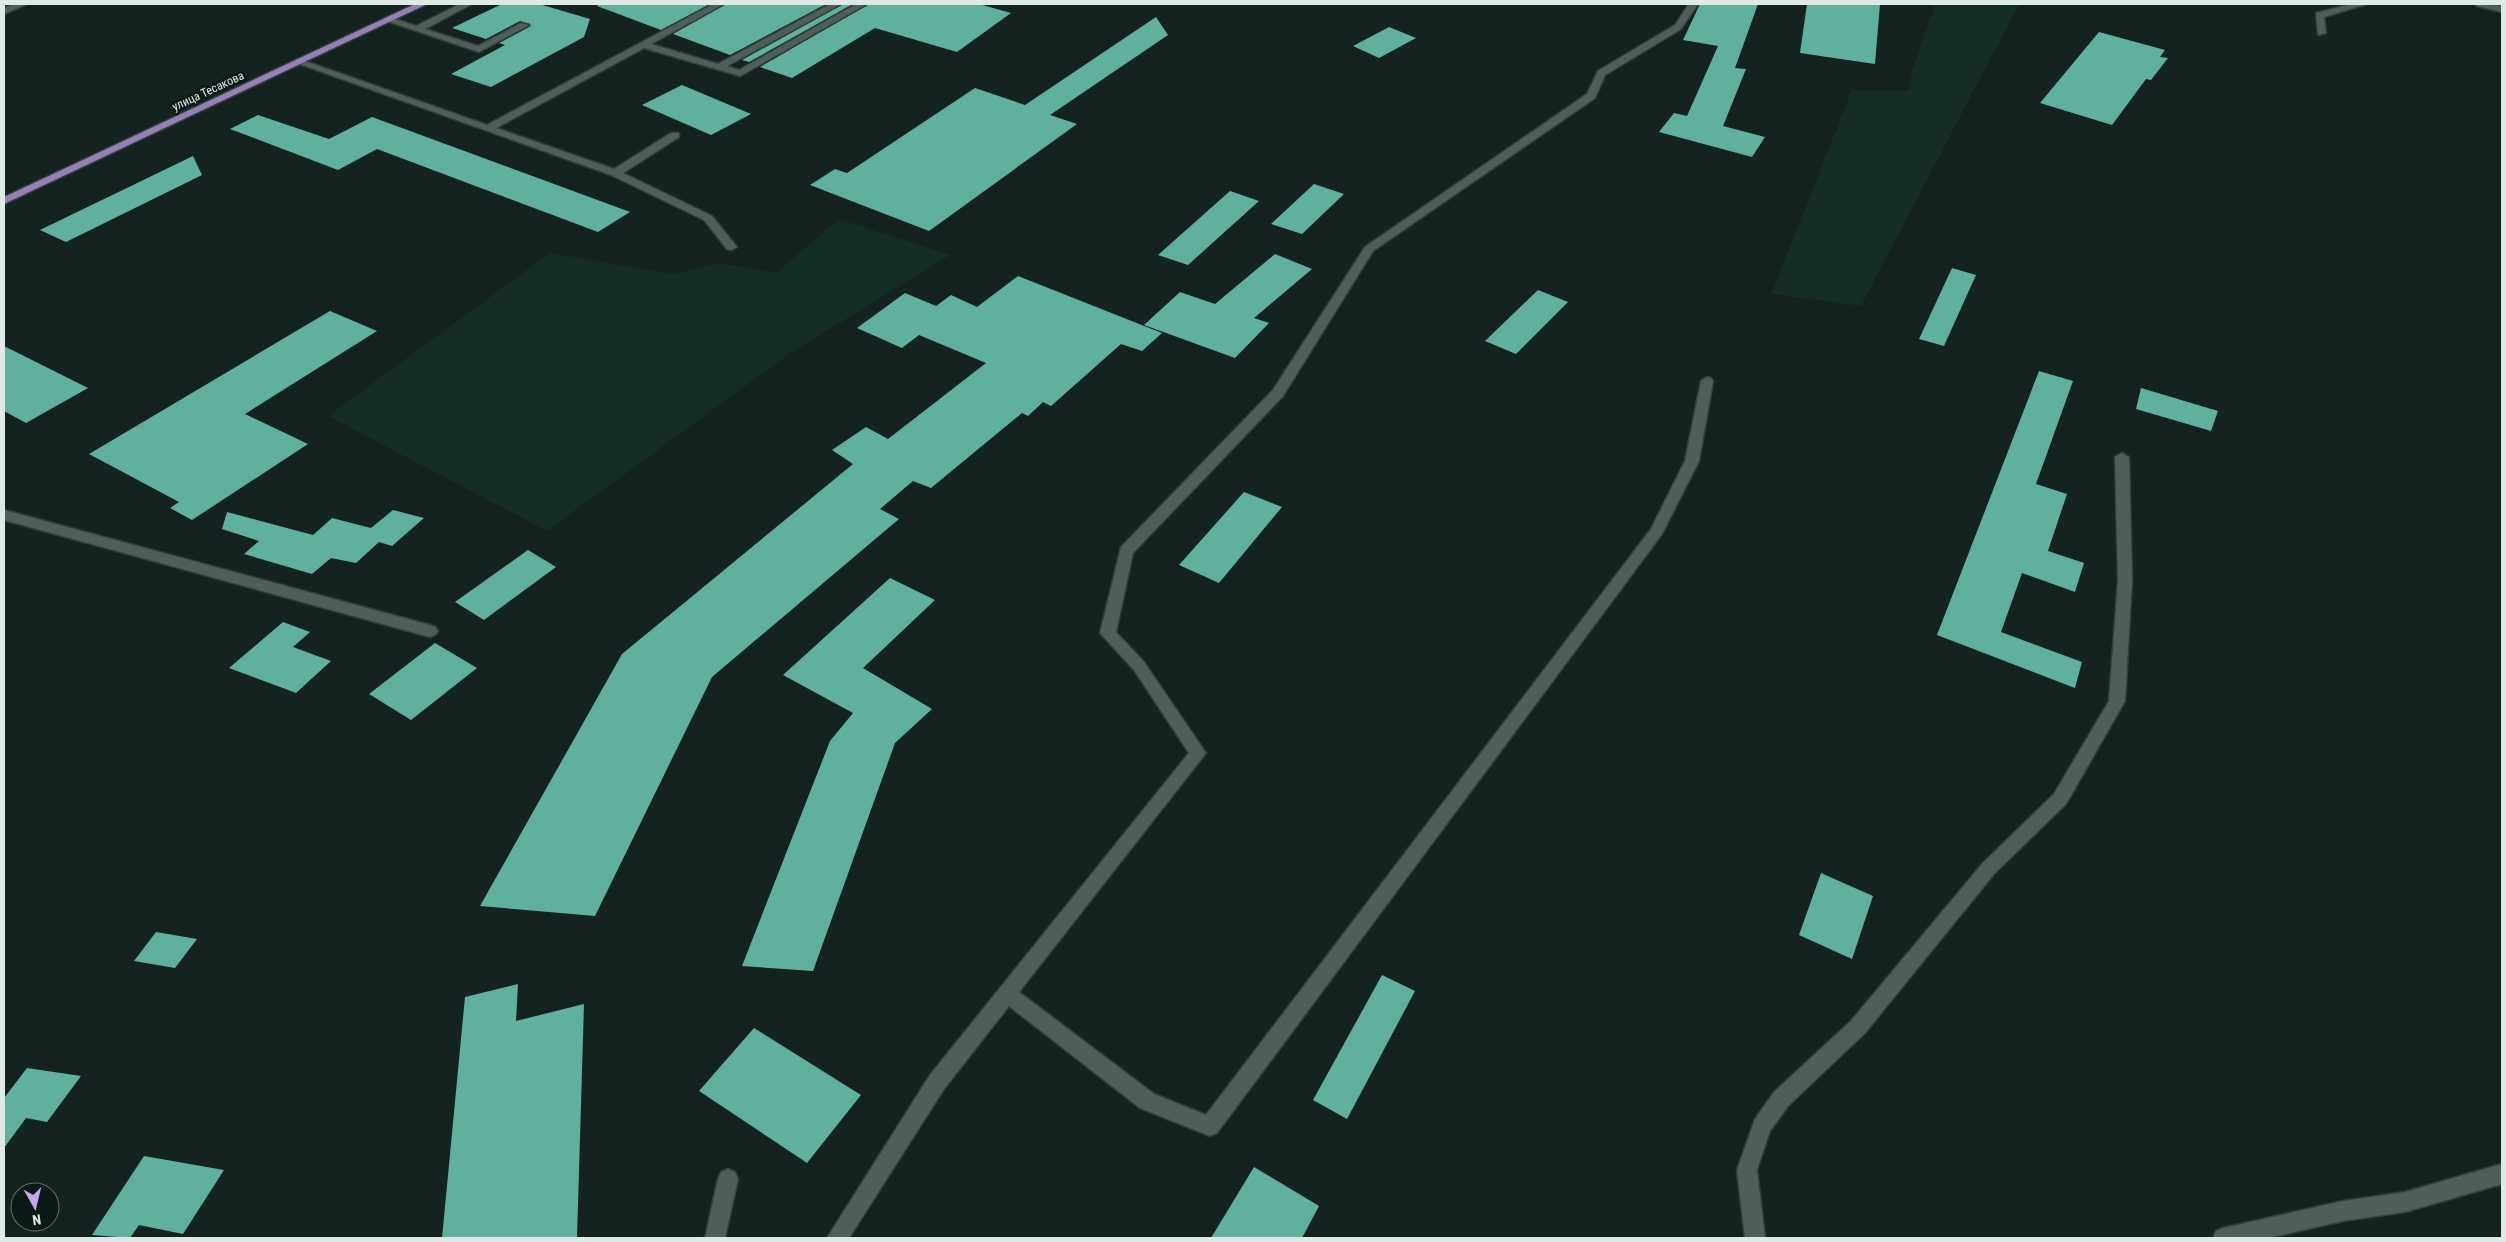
<svg xmlns="http://www.w3.org/2000/svg" width="2506" height="1242" font-family="'Roboto Condensed',sans-serif">
<style>
.built{fill:#152d27}
.building{fill:#60b09e}
.lines{fill:none;stroke-linecap:round;stroke-linejoin:round}
.minor-casing{stroke:#333d3a;stroke-width:3}
.major-casing{stroke:#333d3a;stroke-width:3}
.minor{fill:#4e5f5b;fill-rule:evenodd}
.major{fill:#947fb6;fill-rule:evenodd}
.labels{text-anchor:middle;dominant-baseline:central;stroke-width:5;stroke-linejoin:round;paint-order:stroke}
.far-street-label{font-size:12px;fill:#dfe9e6;stroke:#0b1a17}
</style>
<rect width="100%" height="100%" fill="#142320"/>
<g class="built">
<path d="M 1930,4 L 2019,4 L 1861,306 L 1771,294 L 1852,90 L 1910,91 L 1911,74 L 1934,8 Z"/>
<path d="M 839,219 L 950,255 L 789,354 L 547,531 L 328,416 L 550,253 L 675,274 L 718,263 L 776,273 Z"/>
</g>
<g class="building">
<path d="M 502,4 L 539,4 L 590,19 L 584,37 L 491,87 L 451,74 L 505,45 L 499,43 L 531,26 L 520,21 L 486,39 L 452,28 Z"/>
<path d="M 598,4 L 710,4 L 661,30 L 597,6 Z"/>
<path d="M 726,4 L 826,4 L 730,55 L 673,34 Z"/>
<path d="M 843,4 L 853,4 L 749,62 L 742,60 Z"/>
<path d="M 869,4 L 979,4 L 1011,13 L 957,52 L 875,28 L 792,78 L 760,67 Z"/>
<path d="M 1700,4 L 1758,4 L 1735,68 L 1746,69 L 1723,126 L 1765,137 L 1752,157 L 1659,132 L 1674,113 L 1687,116 L 1718,46 L 1683,40 Z"/>
<path d="M 1807,4 L 1880,4 L 1875,64 L 1800,53 Z"/>
<path d="M 1156,17 L 1168,35 L 1050,115 L 1077,124 L 929,231 L 810,185 L 835,169 L 847,173 L 975,88 L 1025,105 Z"/>
<path d="M 1389,27 L 1416,38 L 1379,58 L 1353,46 Z"/>
<path d="M 2099,32 L 2165,50 L 2160,57 L 2168,58 L 2151,80 L 2146,79 L 2112,125 L 2040,103 Z"/>
<path d="M 682,85 L 751,114 L 711,135 L 642,105 Z"/>
<path d="M 258,115 L 329,139 L 372,117 L 630,212 L 598,232 L 377,149 L 338,170 L 230,129 Z"/>
<path d="M 193,156 L 202,175 L 66,242 L 40,230 Z"/>
<path d="M 1314,184 L 1344,194 L 1302,234 L 1271,224 Z"/>
<path d="M 1230,191 L 1259,201 L 1188,265 L 1158,255 Z"/>
<path d="M 1275,254 L 1312,269 L 1254,318 L 1269,323 L 1235,358 L 1144,325 L 1180,292 L 1215,304 Z"/>
<path d="M 1952,268 L 1976,275 L 1944,346 L 1919,339 Z"/>
<path d="M 1018,276 L 1162,333 L 1142,351 L 1121,344 L 1051,406 L 1043,402 L 1028,416 L 1022,413 L 931,488 L 913,481 L 880,509 L 899,519 L 712,677 L 595,916 L 480,906 L 622,654 L 853,464 L 832,450 L 866,427 L 888,439 L 986,363 L 919,335 L 902,348 L 857,328 L 905,293 L 936,306 L 951,295 L 977,307 Z"/>
<path d="M 1538,290 L 1568,302 L 1516,354 L 1485,341 Z"/>
<path d="M 330,311 L 377,331 L 245,414 L 308,444 L 192,520 L 170,508 L 179,502 L 89,454 Z"/>
<path d="M 4,346 L 88,388 L 26,423 L 4,411 Z"/>
<path d="M 2039,371 L 2073,381 L 2036,484 L 2067,494 L 2048,551 L 2084,563 L 2075,592 L 2022,573 L 2001,632 L 2082,662 L 2075,688 L 1937,635 Z"/>
<path d="M 2141,388 L 2218,411 L 2211,431 L 2136,409 Z"/>
<path d="M 1244,492 L 1282,507 L 1219,583 L 1179,565 Z"/>
<path d="M 393,510 L 424,518 L 392,546 L 379,542 L 356,563 L 331,558 L 312,574 L 244,554 L 259,541 L 222,529 L 227,512 L 313,535 L 332,518 L 371,528 Z"/>
<path d="M 528,550 L 556,567 L 484,620 L 455,602 Z"/>
<path d="M 890,578 L 935,600 L 863,668 L 932,709 L 895,743 L 813,971 L 742,966 L 830,741 L 853,713 L 783,675 Z"/>
<path d="M 283,622 L 310,632 L 293,647 L 331,661 L 296,693 L 229,668 Z"/>
<path d="M 435,643 L 477,668 L 411,720 L 369,694 Z"/>
<path d="M 1821,873 L 1873,896 L 1852,959 L 1799,935 Z"/>
<path d="M 156,932 L 197,939 L 175,968 L 134,961 Z"/>
<path d="M 1382,975 L 1415,991 L 1347,1119 L 1313,1100 Z"/>
<path d="M 518,984 L 516,1021 L 584,1004 L 577,1238 L 442,1238 L 465,997 Z"/>
<path d="M 754,1028 L 861,1095 L 807,1163 L 699,1091 Z"/>
<path d="M 27,1068 L 81,1076 L 47,1122 L 26,1118 L 4,1148 L 4,1098 Z"/>
<path d="M 144,1156 L 224,1170 L 183,1234 L 139,1225 L 130,1238 L 92,1235 Z"/>
<path d="M 1254,1167 L 1319,1206 L 1302,1238 L 1211,1238 Z"/>
</g>
<g class="lines">
<g class="minor-casing">
<g id="minor">
<path d="M 15,4 L 27,4 L 4,14 L 4,8 Z"/>
<path d="M 460,4 L 470,5 L 425,29 L 478,46 L 521,23 L 529,25 L 479,52 L 384,20 L 389,17 L 416,26 Z"/>
<path d="M 713,4 L 724,4 L 651,44 L 718,64 L 830,4 L 841,4 L 727,66 L 739,70 L 856,4 L 867,4 L 740,76 L 644,48 L 496,128 L 614,169 L 671,133 L 679,133 L 679,137 L 623,173 L 712,216 L 737,247 L 731,250 L 727,249 L 704,220 L 611,175 L 294,62 L 302,60 L 487,125 Z"/>
<path d="M 1689,4 L 1698,4 L 1681,29 L 1605,75 L 1595,98 L 1373,251 L 1283,396 L 1133,553 L 1116,632 L 1144,662 L 1206,753 L 1019,992 L 1154,1094 L 1206,1115 L 1651,529 L 1685,461 L 1701,381 L 1707,377 L 1711,378 L 1713,381 L 1699,461 L 1662,534 L 1217,1133 L 1210,1136 L 1140,1108 L 1009,1006 L 944,1089 L 849,1238 L 827,1238 L 930,1075 L 1189,753 L 1134,670 L 1100,633 L 1121,547 L 1273,390 L 1365,247 L 1587,94 L 1598,71 L 1675,25 Z"/>
<path d="M 2352,4 L 2367,4 L 2324,17 L 2326,33 L 2318,35 L 2316,13 Z"/>
<path d="M 2475,4 L 2502,6 L 2502,12 L 2477,6 Z"/>
<path d="M 2122,453 L 2129,457 L 2132,580 L 2125,701 L 2066,804 L 1994,874 L 1865,1033 L 1788,1106 L 1770,1131 L 1757,1170 L 1765,1238 L 1745,1238 L 1737,1170 L 1755,1119 L 1774,1092 L 1851,1021 L 1982,864 L 2054,794 L 2109,701 L 2118,580 L 2115,457 Z"/>
<path d="M 4,510 L 430,625 L 435,627 L 438,631 L 435,635 L 430,637 L 4,520 Z"/>
<path d="M 2502,1164 L 2502,1184 L 2405,1212 L 2343,1221 L 2268,1238 L 2213,1238 L 2216,1231 L 2223,1228 L 2343,1201 L 2405,1192 Z"/>
<path d="M 728,1169 L 735,1172 L 738,1179 L 725,1238 L 705,1238 L 718,1179 L 721,1172 Z"/>
</g>
</g>
<g class="major-casing">
<path id="major" d="M 415,4 L 427,4 L 4,204 L 4,197 Z"/>
</g>
<use href="#minor" class="minor"/>
<use href="#major" class="major"/>
</g>
<g class="labels">
<g class="far-street-label">
<text transform="translate(208 91) rotate(-25)">улица Тесакова</text>
</g>
</g>
<rect width="2506" height="1242" fill="none" stroke="#dfe9e6" stroke-width="10"/>
<g transform="translate(35 1207) rotate(172)"><circle r="24" fill="#0b1a17" stroke="#606d6a"/>
<path d="M0-4L9 19L0 12L-9 19Z" fill="#c8a6ef"/>
<text y="-8" font-size="14" font-weight="bold" text-anchor="middle" fill="#dfe9e6">N</text>
</g>
</svg>
